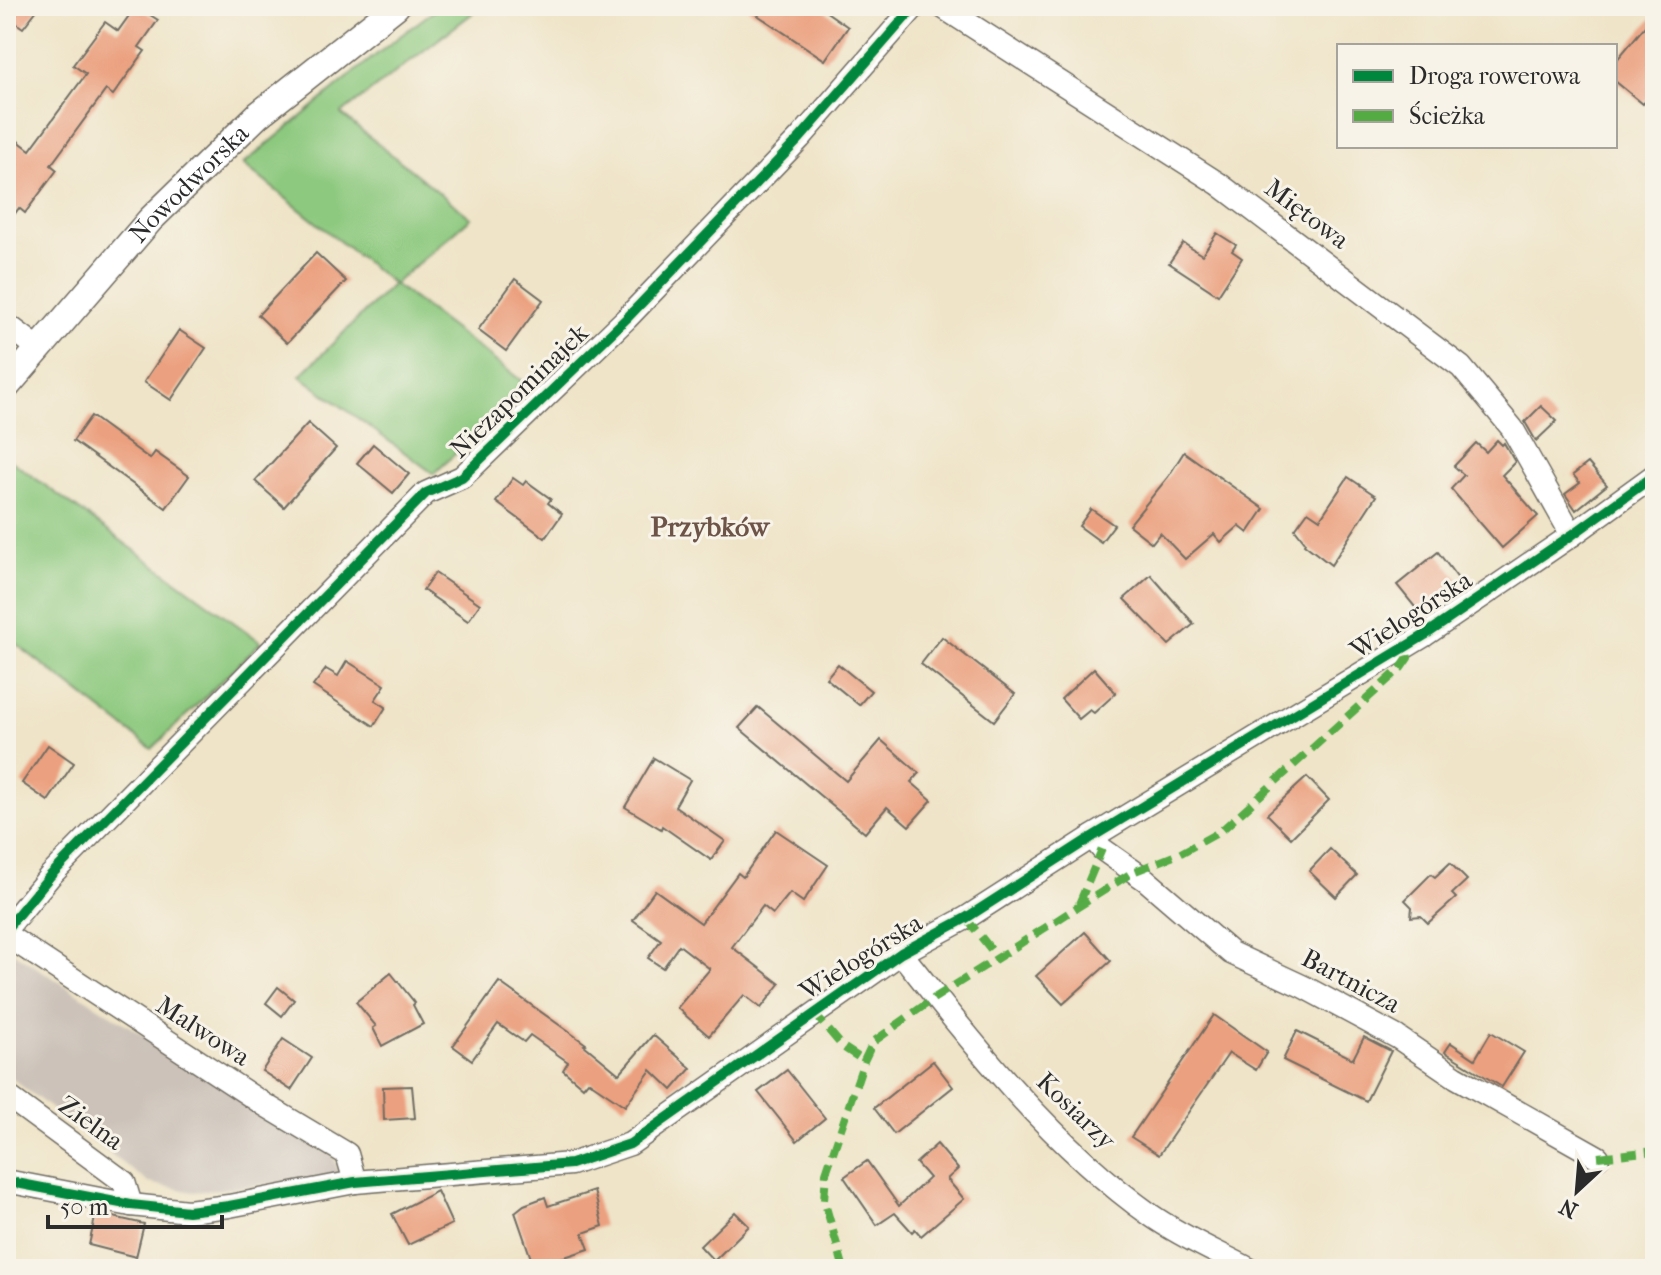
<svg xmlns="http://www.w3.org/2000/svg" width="1661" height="1275" font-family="'IM FELL French Canon',serif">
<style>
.industrial{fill:#ccc2b9}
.green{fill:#8dc97f;stroke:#5c7a55;stroke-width:2}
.building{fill:#eba07f}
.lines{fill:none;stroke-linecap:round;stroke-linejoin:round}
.minor-casing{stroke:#706c62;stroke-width:25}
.tertiary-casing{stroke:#706c62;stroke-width:29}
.minor{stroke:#fff;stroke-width:22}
.tertiary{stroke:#fff;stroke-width:26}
.quiet{stroke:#54ab44;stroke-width:8;stroke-dasharray:16 8;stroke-linecap:butt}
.cycleway-casing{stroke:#f7f3e8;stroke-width:15}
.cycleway{stroke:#00873e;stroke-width:10}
.labels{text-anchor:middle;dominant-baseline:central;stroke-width:6;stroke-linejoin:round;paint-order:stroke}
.street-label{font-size:26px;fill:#2b2b2b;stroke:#f7f3e8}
.neighbourhood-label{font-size:28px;font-weight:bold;fill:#6e5448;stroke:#f7f3e8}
</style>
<rect width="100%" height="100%" fill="#f7f3e8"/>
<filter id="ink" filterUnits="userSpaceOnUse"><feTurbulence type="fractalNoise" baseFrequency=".0125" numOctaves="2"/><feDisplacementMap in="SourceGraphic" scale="16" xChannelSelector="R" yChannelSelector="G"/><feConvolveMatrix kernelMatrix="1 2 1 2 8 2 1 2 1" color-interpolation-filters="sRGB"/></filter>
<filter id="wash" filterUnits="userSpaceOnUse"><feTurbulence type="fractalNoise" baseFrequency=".006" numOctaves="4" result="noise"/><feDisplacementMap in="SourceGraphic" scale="32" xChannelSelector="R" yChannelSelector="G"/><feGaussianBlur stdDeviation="1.8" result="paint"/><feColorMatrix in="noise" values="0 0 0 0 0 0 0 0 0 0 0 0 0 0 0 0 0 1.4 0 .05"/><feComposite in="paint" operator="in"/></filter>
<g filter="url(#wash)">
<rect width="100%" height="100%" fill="#efe4c8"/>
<path class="industrial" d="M 6,948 L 334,1157 L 339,1176 L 193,1192 L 149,1183 L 6,1074 Z"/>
<g class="green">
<path d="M 441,6 L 482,6 L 341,114 L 471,218 L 394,284 L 527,385 L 434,474 L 300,376 L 393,284 L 243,164 C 309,112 372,54 441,6 Z"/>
<path d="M 6,457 L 261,642 L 152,749 L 6,636 Z"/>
</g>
<g id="blocks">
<g class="building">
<path d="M 6,6 L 40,6 L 23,28 L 6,16 Z"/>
<path d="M 136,6 L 158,20 L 139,47 L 145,51 L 113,95 L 106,90 L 51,165 L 57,170 L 25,213 L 19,208 L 6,226 L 6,156 L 18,141 L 30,150 L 86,74 L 73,65 L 105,22 L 118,31 Z"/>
<path d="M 744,6 L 818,6 L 848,27 L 825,60 Z"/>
<path d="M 1655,14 L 1655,90 L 1643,104 L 1615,81 L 1615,62 Z"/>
<path d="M 1217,233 L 1236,245 L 1232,251 L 1242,258 L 1218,295 L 1169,263 L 1183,243 L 1202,255 Z"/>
<path d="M 316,253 L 346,281 L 287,343 L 258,315 Z"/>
<path d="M 515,279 L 543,300 L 506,351 L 478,330 Z"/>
<path d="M 179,330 L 206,348 L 171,400 L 144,382 Z"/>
<path d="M 1541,406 L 1557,421 L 1536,441 L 1525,422 Z"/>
<path d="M 91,416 L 150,459 L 155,452 L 189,476 L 166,508 L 73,441 Z"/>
<path d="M 308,423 L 336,448 L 284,507 L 255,481 Z"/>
<path d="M 1497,440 L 1502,445 L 1504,443 L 1515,462 L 1502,475 L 1538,516 L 1502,548 L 1451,489 L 1464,475 L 1454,466 L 1476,443 L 1486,452 Z"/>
<path d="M 373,444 L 409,474 L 393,493 L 357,463 Z"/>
<path d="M 1184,452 L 1264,509 L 1248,533 L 1239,526 L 1221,542 L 1214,534 L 1185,559 L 1160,533 L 1152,543 L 1129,525 L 1168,477 Z"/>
<path d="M 1588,463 L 1607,485 L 1576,510 L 1565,494 L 1580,483 L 1573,475 Z"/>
<path d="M 1348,477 L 1376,496 L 1331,565 L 1304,544 L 1305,542 L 1295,529 L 1308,511 L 1320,519 Z"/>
<path d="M 513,478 L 523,485 L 526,481 L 551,499 L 548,503 L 562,514 L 545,538 L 496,502 Z"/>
<path d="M 1091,509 L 1114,525 L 1101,542 L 1079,526 Z"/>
<path d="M 1438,552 L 1459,580 L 1419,612 L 1397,585 Z"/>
<path d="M 435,573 L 480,604 L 468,621 L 423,590 Z"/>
<path d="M 1151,575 L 1194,624 L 1169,645 L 1124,599 Z"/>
<path d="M 942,637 L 1015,694 L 994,721 L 921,664 Z"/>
<path d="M 347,661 L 385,685 L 375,700 L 386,707 L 374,726 L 313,686 L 326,669 L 338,676 Z"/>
<path d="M 838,664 L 871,691 L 859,705 L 826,678 Z"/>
<path d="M 1094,668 L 1116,693 L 1094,713 L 1090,710 L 1079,719 L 1061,699 Z"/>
<path d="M 758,707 L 846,781 L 881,740 L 919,773 L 911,782 L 932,800 L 909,826 L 887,807 L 865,833 L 739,728 Z"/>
<path d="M 48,745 L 74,763 L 48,801 L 22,783 Z"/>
<path d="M 654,758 L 690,780 L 675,806 L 725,841 L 711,860 L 662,826 L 661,829 L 625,807 Z"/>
<path d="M 1307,777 L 1329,800 L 1291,838 L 1267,814 Z"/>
<path d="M 776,830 L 828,865 L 803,902 L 790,893 L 773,914 L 763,906 L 732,947 L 780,984 L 761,1008 L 744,995 L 709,1036 L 677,1008 L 710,969 L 679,945 L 663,968 L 648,958 L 661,940 L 633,920 L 655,890 L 701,923 L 738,873 L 743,877 Z"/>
<path d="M 1330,849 L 1357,875 L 1336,897 L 1309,871 Z"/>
<path d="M 1450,863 L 1467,880 L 1452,894 L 1456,898 L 1428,923 L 1421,916 L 1411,917 L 1412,907 L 1405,900 L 1431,874 L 1435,877 Z"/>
<path d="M 1085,932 L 1111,961 L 1063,1004 L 1036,976 Z"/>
<path d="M 391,973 L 415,1003 L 413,1005 L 423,1024 L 382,1046 L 373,1028 L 376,1026 L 356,1002 Z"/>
<path d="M 499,982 L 586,1044 L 584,1045 L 619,1074 L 653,1035 L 691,1068 L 672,1090 L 651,1070 L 625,1106 L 588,1081 L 583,1087 L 563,1070 L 568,1062 L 530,1035 L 524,1042 L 498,1024 L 472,1060 L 453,1046 Z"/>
<path d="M 278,987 L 294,1000 L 282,1016 L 266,1003 Z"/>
<path d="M 1214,1015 L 1267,1052 L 1256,1070 L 1229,1053 L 1159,1155 L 1131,1137 Z"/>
<path d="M 1297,1031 L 1353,1059 L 1364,1037 L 1391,1051 L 1366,1101 L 1283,1060 Z"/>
<path d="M 1491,1032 L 1524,1052 L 1502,1087 L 1445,1052 L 1451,1043 L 1475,1059 Z"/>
<path d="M 283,1039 L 312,1058 L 291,1090 L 262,1071 Z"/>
<path d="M 933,1061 L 953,1087 L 894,1134 L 874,1108 Z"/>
<path d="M 787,1070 L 825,1118 L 797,1141 L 758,1092 Z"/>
<path d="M 412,1086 L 415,1118 L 384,1120 L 383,1087 Z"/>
<path d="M 937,1144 L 958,1169 L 947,1179 L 964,1199 L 921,1236 L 915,1229 L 912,1232 L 895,1213 L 877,1225 L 844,1177 L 867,1161 L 899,1206 L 929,1178 L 916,1163 Z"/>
<path d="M 437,1191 L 452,1224 L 408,1245 L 392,1214 Z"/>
<path d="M 594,1191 L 603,1226 L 583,1233 L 589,1249 L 534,1267 L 515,1212 L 524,1205 L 545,1197 L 548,1206 Z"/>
<path d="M 735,1212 L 749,1226 L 714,1261 L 700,1246 Z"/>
<path d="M 96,1213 L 144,1224 L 136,1257 L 89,1245 Z"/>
</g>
</g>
</g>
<g filter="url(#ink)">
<use href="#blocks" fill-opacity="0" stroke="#706c62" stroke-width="2"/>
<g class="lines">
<g class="minor-casing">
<g id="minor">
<path d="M 941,6 L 1219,184 L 1461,367 L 1512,428 L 1572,535"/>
<path d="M 6,324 L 38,348"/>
<path d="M 1092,837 L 1102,849 L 1146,880 L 1231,953 L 1304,987 L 1397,1037 L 1456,1077 L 1598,1157"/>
<path d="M 6,929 L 50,876 L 426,493 L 462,477 L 627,318 L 800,138 L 915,6"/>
<path d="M 6,935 L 265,1105 L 347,1154 L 355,1182"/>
<path d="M 901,953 C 975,1047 1053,1146 1152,1216 C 1182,1237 1217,1252 1249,1269"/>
<path d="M 6,1095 L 124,1182 L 131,1205"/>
<path d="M 6,1181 L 131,1205 L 188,1211 L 229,1206 L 355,1182 L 571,1164 L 630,1144 L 901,953 L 966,918 L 1092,837 L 1425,635 L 1572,535 L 1655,475"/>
</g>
</g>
<g class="tertiary-casing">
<g id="tertiary">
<path id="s1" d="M 6,387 L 150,220 L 258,115 L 396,6"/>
</g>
</g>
<use href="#minor" class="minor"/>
<use href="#tertiary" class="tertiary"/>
<g class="quiet">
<path d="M 1079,904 L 1102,849"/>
<path d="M 966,918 L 997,957"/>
<path d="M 813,1012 L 843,1047 L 864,1061"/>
<path d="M 1598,1157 L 1655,1151"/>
<path d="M 844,1269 L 824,1200 L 826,1173 L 864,1061 L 873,1042 L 936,997 L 1133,872 L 1179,854 L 1221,831 L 1401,668 L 1408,658 L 1406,647"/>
</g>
<g class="cycleway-casing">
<g id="cycleway">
<path d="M 6,929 L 50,876 L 426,493 L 462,477 L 627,318 L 800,138 L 915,6"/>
<path d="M 6,1181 L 131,1205 L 188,1211 L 229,1206 L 355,1182 L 571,1164 L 630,1144 L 901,953 L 966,918 L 1092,837 L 1425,635 L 1572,535 L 1655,475"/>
</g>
</g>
<use href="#cycleway" class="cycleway"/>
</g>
</g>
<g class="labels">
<g class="street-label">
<text stroke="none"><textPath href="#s1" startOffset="274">Nowodworska</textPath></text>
<text transform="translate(1307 214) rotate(37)">Miętowa</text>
<text transform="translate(519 391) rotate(-44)">Niezapominajek</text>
<text transform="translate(1411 615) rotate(-33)">Wielogórska</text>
<text transform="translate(861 957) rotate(-32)">Wielogórska</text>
<text transform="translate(1351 981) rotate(28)">Bartnicza</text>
<text transform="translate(203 1031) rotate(33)">Malwowa</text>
<text transform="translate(1076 1111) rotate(44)">Kosiarzy</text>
<text transform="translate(91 1123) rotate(36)">Zielna</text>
</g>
<g class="neighbourhood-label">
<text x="710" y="526">Przybków</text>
</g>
</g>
<rect width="1661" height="1275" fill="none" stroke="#f7f3e8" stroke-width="32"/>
<rect x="1337" y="44" width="280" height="104" fill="#f7f3e8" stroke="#a5a39c" stroke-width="2"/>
<rect x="1353" y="70" width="40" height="12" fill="#00873e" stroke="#a5a39c" stroke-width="2"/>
<text x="1409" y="84" font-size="24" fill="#2b2b2b">Droga rowerowa</text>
<rect x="1353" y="110" width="40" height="12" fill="#54ab44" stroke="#a5a39c" stroke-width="2"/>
<text x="1409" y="124" font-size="24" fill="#2b2b2b">Ścieżka</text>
<g transform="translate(1577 1191) rotate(206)" stroke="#f7f3e8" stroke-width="6" paint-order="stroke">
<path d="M0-6L14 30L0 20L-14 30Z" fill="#2b2b2b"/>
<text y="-12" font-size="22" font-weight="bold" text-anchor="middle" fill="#2b2b2b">N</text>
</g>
<path d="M48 1215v12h174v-12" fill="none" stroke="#2b2b2b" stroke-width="4"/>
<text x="60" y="1215" font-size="24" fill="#2b2b2b" stroke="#f7f3e8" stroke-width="6" paint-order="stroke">50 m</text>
</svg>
